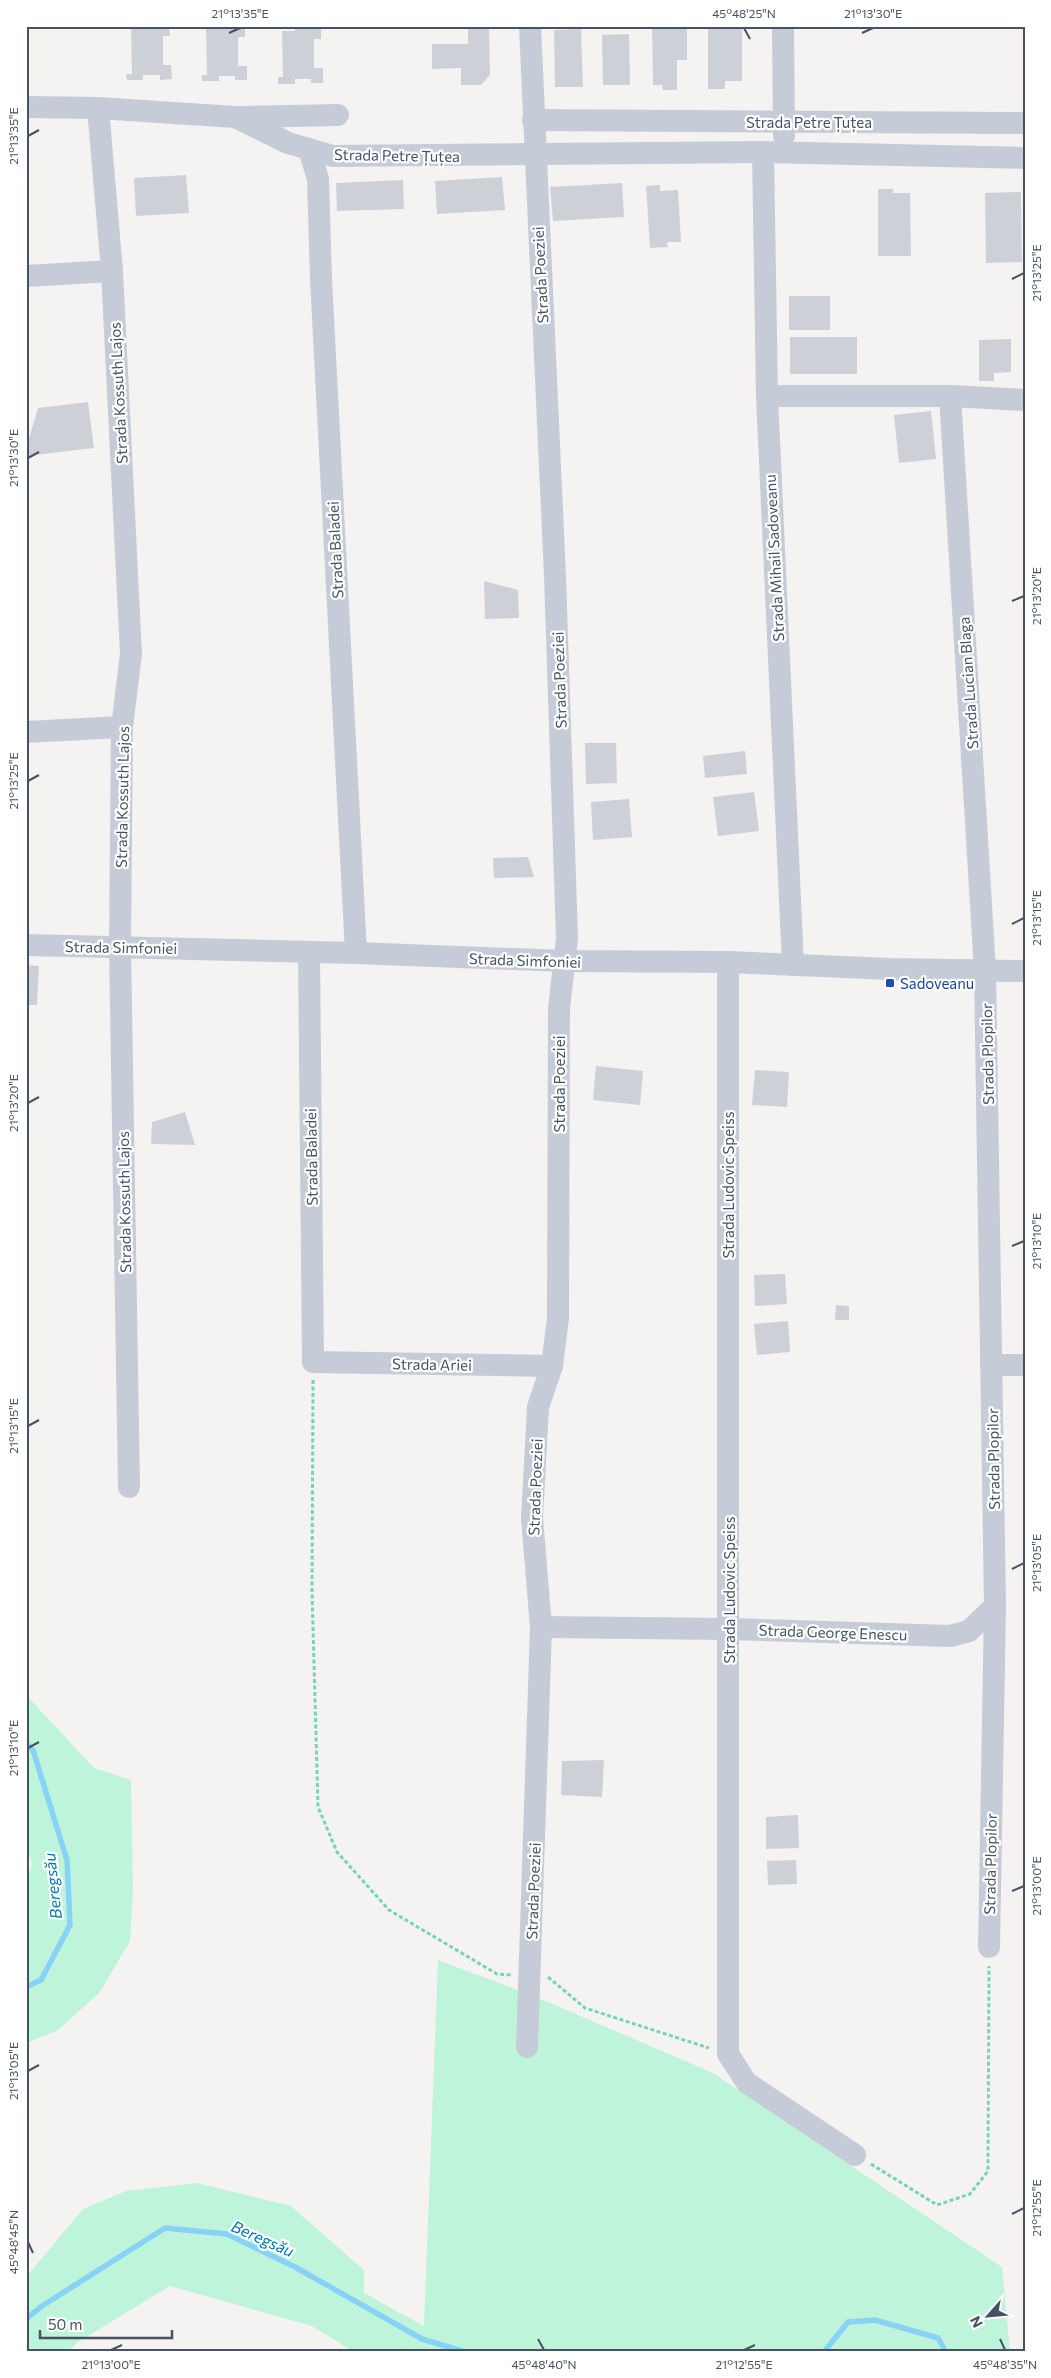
<svg xmlns="http://www.w3.org/2000/svg" width="1051" height="2378" font-family="Commissioner,sans-serif">
<style>
.green{fill:#bef5da}
.lines{fill:none;stroke-linecap:round;stroke-linejoin:round}
.stream{stroke:#87d2f6;stroke-width:5.5}
.building{fill:#ced0d8}
.path{stroke:#72d7b1;stroke-width:3;stroke-dasharray:4 2.5;stroke-linecap:butt}
.minor{stroke:#c5ccd8;stroke-width:22}
.ticks{fill:none;stroke:#475262;stroke-width:2}
.transit-dot{fill:#1a4fb4;stroke:#fff;stroke-width:2}
.labels{text-anchor:middle;dominant-baseline:central;stroke-width:4.5;stroke-linejoin:round;paint-order:stroke}
.street-label{font-size:15px;fill:#475262;stroke:#fff}
.transit-label{font-size:15px;fill:#164399;stroke:#fff;text-anchor:start}
.water-label{font-size:16px;font-style:italic;fill:#017ab4;stroke:#fff}
.neatline{fill:none;stroke:#475262;stroke-width:2}
.ticks-label{font-size:12px;text-anchor:middle;fill:#475262}
</style>
<rect width="100%" height="100%" fill="#f5f2f2"/>
<g class="green">
<path d="M 26,1695 L 94,1768 L 131,1780 L 133,1889 L 130,1941 L 100,1992 L 58,2030 L 26,2043 L 26,1883 L 32,1864 L 26,1845 Z"/>
<path d="M 438,1960 L 541,1999 L 713,2073 L 1002,2267 L 1010,2352 L 354,2352 L 312,2326 L 170,2286 L 78,2342 L 68,2352 L 26,2352 L 26,2277 L 83,2209 L 126,2191 L 197,2183 L 291,2206 L 364,2270 L 364,2293 L 424,2326 Z"/>
</g>
<g class="lines">
<g class="stream">
<path d="M 26,1743 L 33,1750 L 67,1860 L 70,1925 L 41,1980 L 26,1987"/>
<path d="M 26,2319 L 42,2306 L 165,2228 L 227,2234 L 295,2267 L 422,2339 L 465,2352"/>
<path d="M 824,2352 L 848,2322 L 875,2320 L 938,2338 L 946,2352"/>
</g>
</g>
<g class="building">
<path d="M 144,26 L 169,26 L 170,36 L 163,36 L 163,65 L 171,65 L 172,79 L 160,80 L 160,75 L 143,75 L 143,80 L 127,80 L 126,74 L 132,74 L 131,28 Z"/>
<path d="M 219,26 L 245,26 L 245,37 L 238,37 L 238,66 L 247,66 L 247,80 L 235,80 L 235,76 L 219,76 L 219,81 L 202,81 L 202,75 L 207,75 L 206,29 L 219,29 Z"/>
<path d="M 295,26 L 321,26 L 321,39 L 314,39 L 314,68 L 323,68 L 323,83 L 311,83 L 311,79 L 295,79 L 295,84 L 278,84 L 278,77 L 283,77 L 282,31 L 295,31 Z"/>
<path d="M 468,26 L 489,26 L 490,75 L 481,85 L 461,85 L 461,68 L 432,69 L 432,44 L 468,44 Z"/>
<path d="M 652,26 L 687,28 L 687,60 L 677,60 L 677,90 L 663,90 L 662,85 L 653,85 Z"/>
<path d="M 708,26 L 742,28 L 742,81 L 725,81 L 725,89 L 708,89 Z"/>
<path d="M 581,29 L 583,87 L 555,87 L 554,30 Z"/>
<path d="M 629,34 L 630,85 L 603,85 L 602,35 Z"/>
<path d="M 186,175 L 189,213 L 136,216 L 134,178 Z"/>
<path d="M 502,177 L 505,210 L 437,214 L 435,181 Z"/>
<path d="M 403,180 L 404,209 L 337,211 L 336,183 Z"/>
<path d="M 622,183 L 624,217 L 553,221 L 550,187 Z"/>
<path d="M 660,185 L 660,191 L 678,190 L 681,242 L 667,242 L 668,247 L 650,248 L 646,186 Z"/>
<path d="M 878,189 L 893,189 L 893,193 L 910,193 L 911,256 L 878,256 Z"/>
<path d="M 1021,192 L 1022,262 L 986,263 L 985,193 Z"/>
<rect x="789" y="296" width="41" height="34"/>
<rect x="790" y="337" width="67" height="37"/>
<path d="M 1011,339 L 1011,372 L 994,373 L 994,381 L 979,381 L 979,340 Z"/>
<path d="M 88,402 L 94,448 L 26,456 L 26,449 L 38,408 Z"/>
<path d="M 931,411 L 936,459 L 899,463 L 894,415 Z"/>
<path d="M 484,581 L 518,590 L 519,618 L 485,619 Z"/>
<path d="M 585,743 L 616,743 L 617,783 L 586,784 Z"/>
<path d="M 745,751 L 747,774 L 705,778 L 703,756 Z"/>
<path d="M 754,792 L 759,831 L 718,836 L 713,797 Z"/>
<path d="M 629,799 L 632,837 L 593,840 L 591,802 Z"/>
<path d="M 528,857 L 534,877 L 494,878 L 493,858 Z"/>
<path d="M 26,965 L 39,966 L 37,1005 L 26,1005 Z"/>
<path d="M 596,1066 L 643,1071 L 640,1105 L 593,1100 Z"/>
<path d="M 755,1070 L 789,1072 L 787,1107 L 752,1105 Z"/>
<path d="M 185,1112 L 195,1145 L 151,1144 L 152,1122 Z"/>
<path d="M 785,1274 L 787,1304 L 755,1306 L 754,1275 Z"/>
<path d="M 836,1305 L 849,1306 L 849,1320 L 835,1320 Z"/>
<path d="M 788,1321 L 790,1352 L 757,1355 L 754,1324 Z"/>
<path d="M 604,1760 L 602,1797 L 561,1795 L 562,1761 Z"/>
<path d="M 798,1815 L 799,1848 L 766,1849 L 766,1817 Z"/>
<path d="M 796,1860 L 797,1884 L 768,1885 L 767,1861 Z"/>
</g>
<g class="lines">
<g class="path">
<path d="M 313,1380 L 312,1591 L 318,1807 L 337,1852 L 389,1910 L 497,1974 L 512,1975"/>
<path d="M 548,1977 L 585,2008 L 709,2048"/>
<path d="M 871,2164 L 937,2205 L 970,2194 L 988,2171 L 989,1966"/>
</g>
<g class="minor">
<path d="M 783,26 L 784,136"/>
<path d="M 26,107 L 98,108 L 235,117 L 288,143 L 333,156 L 763,152 L 1025,158"/>
<path d="M 98,108 L 112,271 L 131,654 L 122,727 L 120,947 L 129,1487"/>
<path d="M 239,117 L 338,115"/>
<path d="M 533,120 L 1025,123"/>
<path d="M 309,149 L 318,179 L 321,279 L 356,953"/>
<path d="M 763,152 L 767,396 L 793,965"/>
<path d="M 26,276 L 112,271"/>
<path d="M 767,396 L 950,396 L 1025,400"/>
<path d="M 950,396 L 985,970 L 995,1606 L 989,1947"/>
<path d="M 26,732 L 122,727"/>
<path d="M 26,945 L 356,953 L 564,961 L 728,962 L 890,969 L 1025,971"/>
<path d="M 309,952 L 313,1362 L 552,1366"/>
<path d="M 728,962 L 728,2054 L 747,2083 L 855,2155"/>
<path d="M 991,1365 L 1025,1365"/>
<path d="M 541,1627 L 729,1629 L 950,1636 L 969,1631 L 995,1606"/>
<path d="M 527,2047 L 541,1627 L 532,1518 L 538,1407 L 552,1366 L 558,1318 L 559,1008 L 567,938 L 555,576 L 530,26"/>
</g>
</g>
<path class="ticks" d="M 744,28 L 750,39M 229,33 L 240,28M 862,33 L 873,28M 28,136 L 39,130M 1012,279 L 1024,273M 28,458 L 39,452M 1012,601 L 1024,596M 28,781 L 39,775M 1012,924 L 1024,918M 28,1103 L 39,1097M 1012,1246 L 1024,1241M 28,1426 L 39,1420M 1012,1569 L 1024,1563M 28,1748 L 39,1742M 1012,1891 L 1024,1886M 28,2071 L 39,2065M 1012,2214 L 1024,2208M 28,2242 L 33,2253M 538,2339 L 544,2350M 1000,2339 L 1005,2350M 111,2350 L 122,2345M 744,2350 L 755,2345"/>
<rect class="transit-dot" x="885" y="978" width="10" height="10" rx="2.5"/>
<g class="labels">
<g class="street-label">
<text x="809" y="122">Strada Petre Țuțea</text>
<text transform="translate(397 155) rotate(1)">Strada Petre Țuțea</text>
<text transform="translate(540 275) rotate(-93)">Strada Poeziei</text>
<text transform="translate(118 393) rotate(-93)">Strada Kossuth Lajos</text>
<text transform="translate(335 550) rotate(-93)">Strada Baladei</text>
<text transform="translate(774 558) rotate(-93)">Strada Mihail Sadoveanu</text>
<text transform="translate(559 680) rotate(-92)">Strada Poeziei</text>
<text transform="translate(968 683) rotate(-94)">Strada Lucian Blaga</text>
<text transform="translate(122 797) rotate(-89)">Strada Kossuth Lajos</text>
<text transform="translate(121 947) rotate(1)">Strada Simfoniei</text>
<text transform="translate(525 960) rotate(2)">Strada Simfoniei</text>
<text transform="translate(987 1054) rotate(-91)">Strada Plopilor</text>
<text transform="translate(559 1084) rotate(-90)">Strada Poeziei</text>
<text transform="translate(311 1157) rotate(-91)">Strada Baladei</text>
<text transform="translate(728 1185) rotate(-90)">Strada Ludovic Speiss</text>
<text transform="translate(124 1202) rotate(-91)">Strada Kossuth Lajos</text>
<text transform="translate(432 1364) rotate(1)">Strada Ariei</text>
<text transform="translate(993 1459) rotate(-91)">Strada Plopilor</text>
<text transform="translate(535 1487) rotate(-88)">Strada Poeziei</text>
<text transform="translate(729 1590) rotate(-90)">Strada Ludovic Speiss</text>
<text transform="translate(833 1632) rotate(2)">Strada George Enescu</text>
<text transform="translate(990 1864) rotate(-89)">Strada Plopilor</text>
<text transform="translate(533 1891) rotate(-88)">Strada Poeziei</text>
</g>
<g class="transit-label">
<text x="900" y="983">Sadoveanu</text>
</g>
<g class="water-label">
<text transform="translate(52 1886) rotate(-96)">Beregsău</text>
<text transform="translate(263 2238) rotate(24)">Beregsău</text>
</g>
</g>
<rect width="1051" height="2378" fill="none" stroke="#ffffff" stroke-width="55"/>
<g transform="translate(988 2316) rotate(243)" stroke="#ffffff" stroke-width="4" paint-order="stroke">
<path d="M0-4L9 19L0 12L-9 19Z" fill="#475262"/>
<text y="-8" font-size="14" font-weight="bold" text-anchor="middle" fill="#475262">N</text>
</g>
<path d="M40 2330v8h132v-8" fill="none" stroke="#475262" stroke-width="2.5"/>
<text x="48" y="2330" font-size="15" fill="#475262" stroke="#ffffff" stroke-width="4" paint-order="stroke">50 m</text>
<rect x="28" y="28" width="996" height="2322" class="neatline"/>
<g class="ticks-label">
<text x="240" y="18">21°13'35"E</text>
<text x="744" y="18">45°48'25"N</text>
<text x="873" y="18">21°13'30"E</text>
<text transform="translate(14 136) rotate(-90)" y="4">21°13'35"E</text>
<text transform="translate(1037 273) rotate(-90)" y="4">21°13'25"E</text>
<text transform="translate(14 458) rotate(-90)" y="4">21°13'30"E</text>
<text transform="translate(1037 596) rotate(-90)" y="4">21°13'20"E</text>
<text transform="translate(14 781) rotate(-90)" y="4">21°13'25"E</text>
<text transform="translate(1037 918) rotate(-90)" y="4">21°13'15"E</text>
<text transform="translate(14 1103) rotate(-90)" y="4">21°13'20"E</text>
<text transform="translate(1037 1241) rotate(-90)" y="4">21°13'10"E</text>
<text transform="translate(14 1426) rotate(-90)" y="4">21°13'15"E</text>
<text transform="translate(1037 1563) rotate(-90)" y="4">21°13'05"E</text>
<text transform="translate(14 1748) rotate(-90)" y="4">21°13'10"E</text>
<text transform="translate(1037 1886) rotate(-90)" y="4">21°13'00"E</text>
<text transform="translate(14 2071) rotate(-90)" y="4">21°13'05"E</text>
<text transform="translate(1037 2208) rotate(-90)" y="4">21°12'55"E</text>
<text transform="translate(14 2242) rotate(-90)" y="4">45°48'45"N</text>
<text x="111" y="2369">21°13'00"E</text>
<text x="544" y="2369">45°48'40"N</text>
<text x="744" y="2369">21°12'55"E</text>
<text x="1005" y="2369">45°48'35"N</text>
</g>
</svg>
